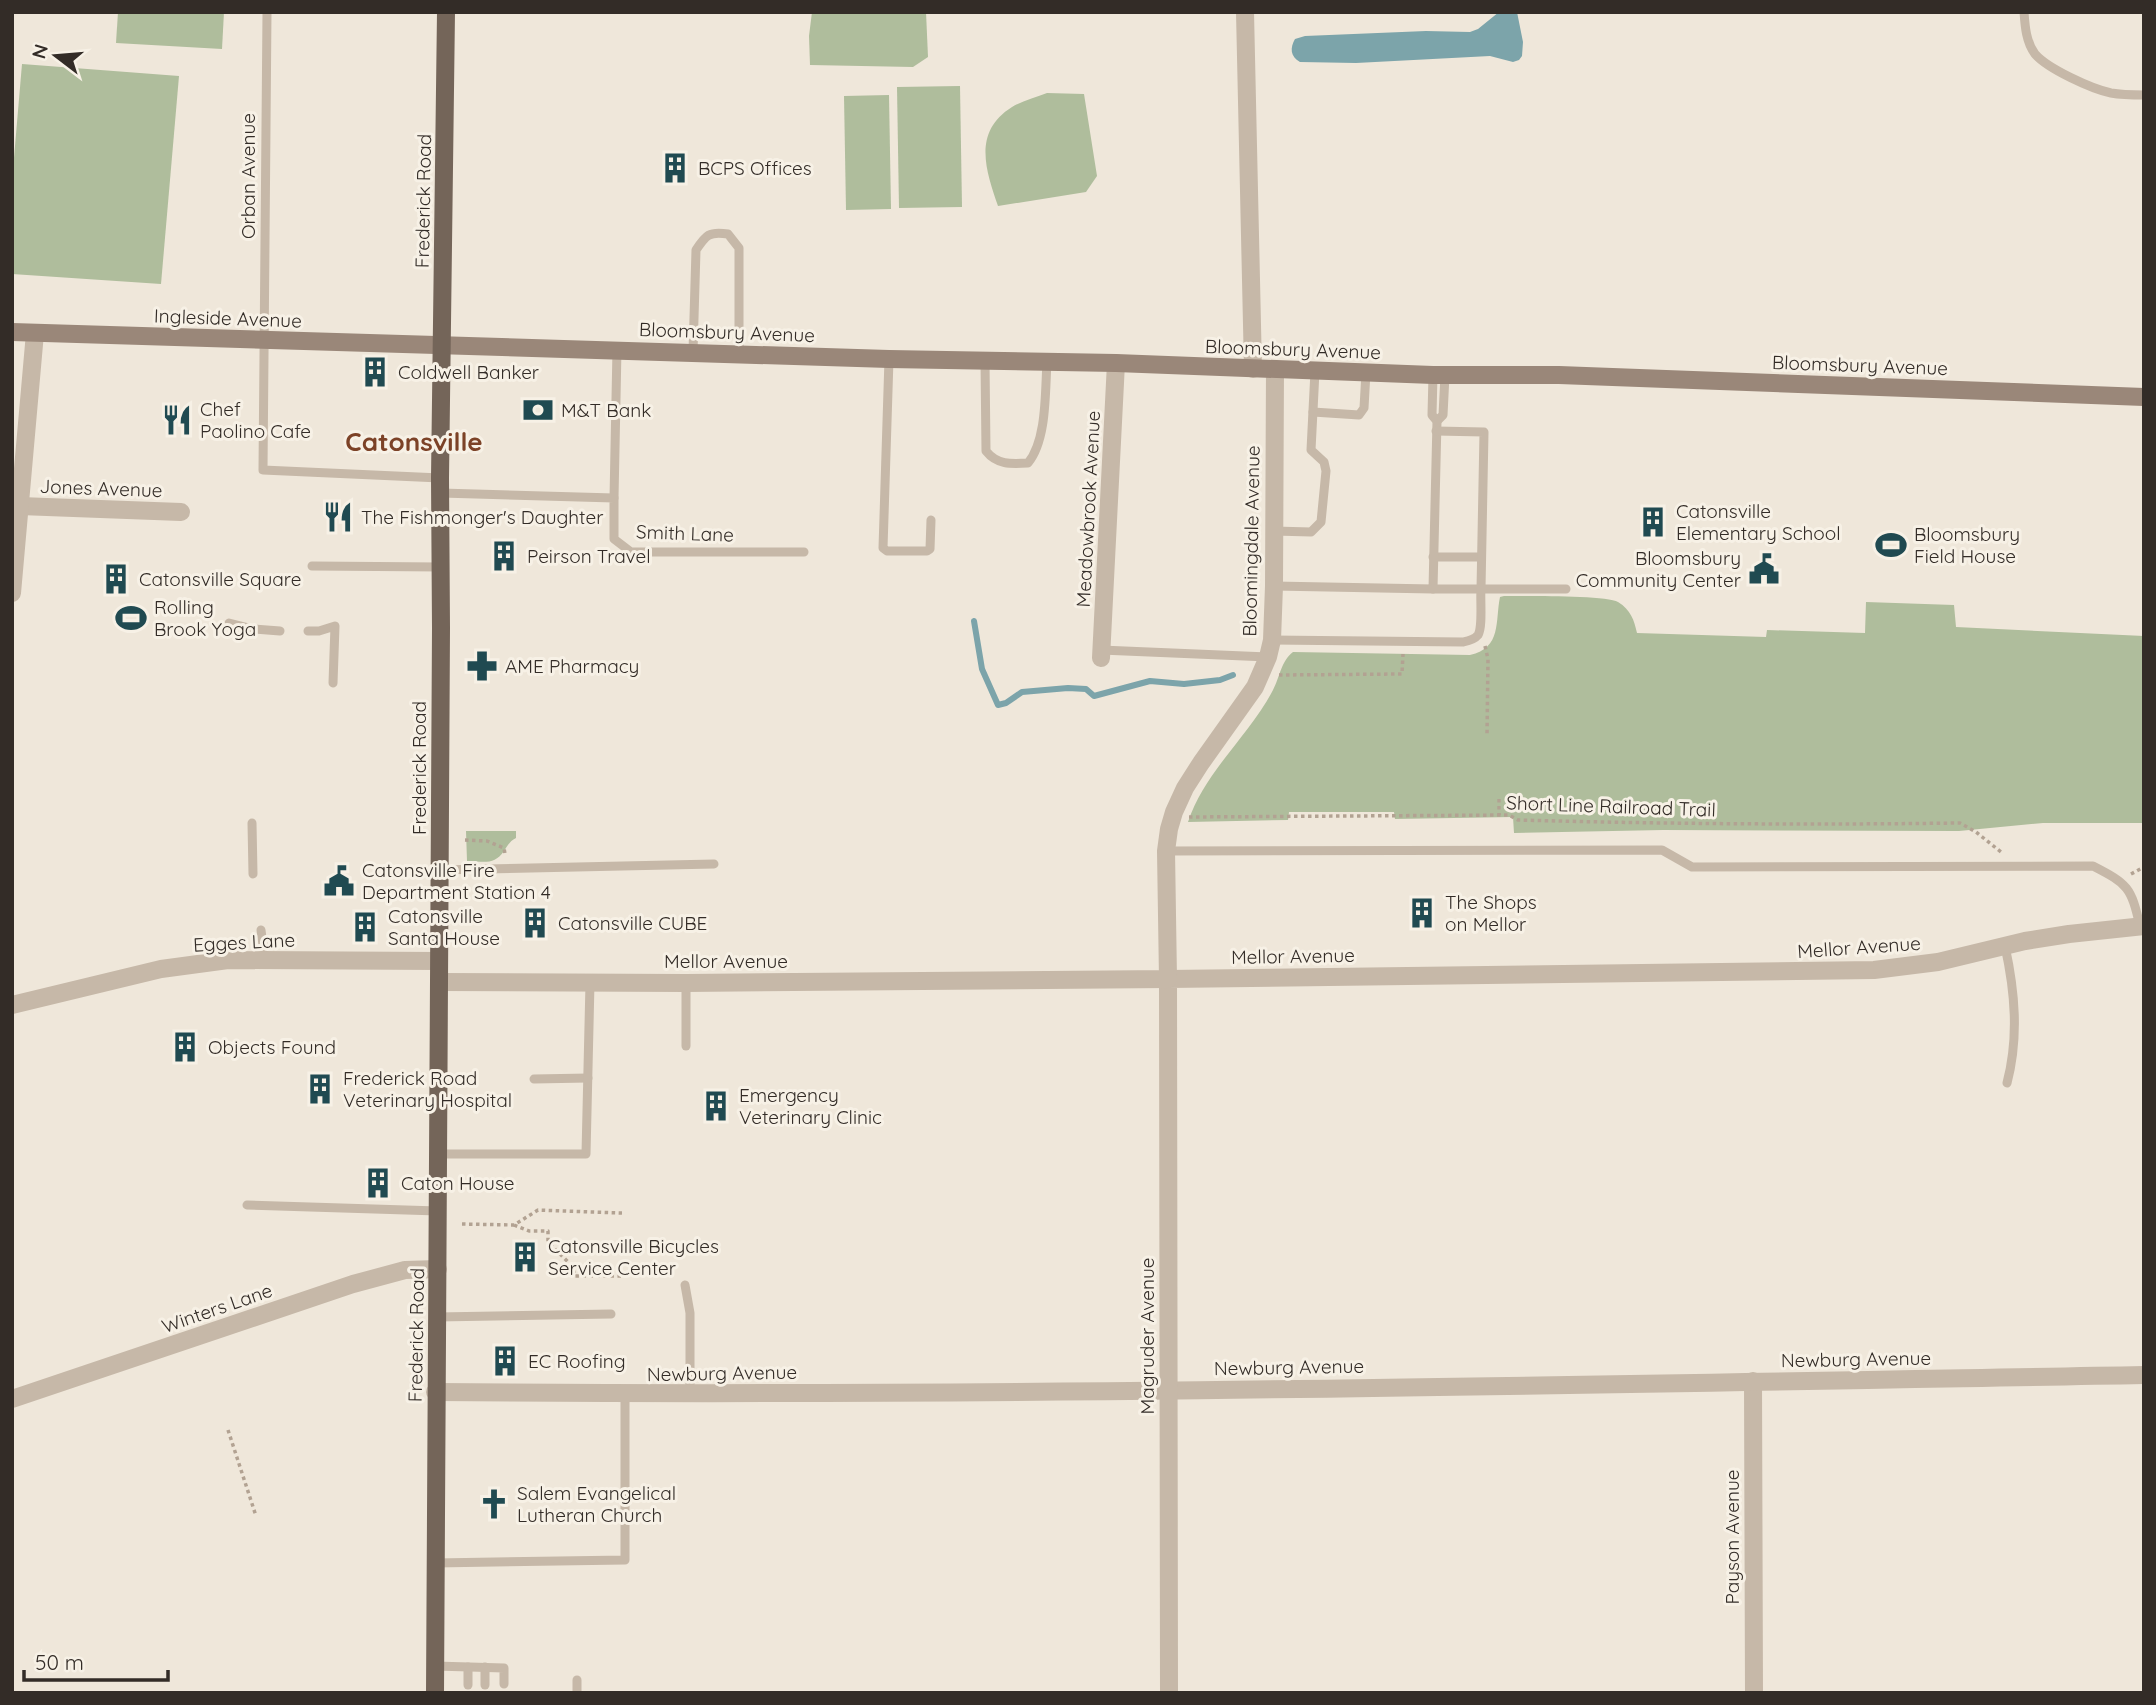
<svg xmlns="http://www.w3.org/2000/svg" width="2156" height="1705" font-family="Quicksand,sans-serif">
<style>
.green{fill:#afbd9c}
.water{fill:#7ca4aa}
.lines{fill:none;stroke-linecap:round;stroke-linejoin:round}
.stream{stroke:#7ca4aa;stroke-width:6}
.path{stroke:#b2a292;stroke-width:3.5;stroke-dasharray:3.5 3.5;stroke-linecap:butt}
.service{stroke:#c6b8a8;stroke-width:9}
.minor{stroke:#c6b8a8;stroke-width:18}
.tertiary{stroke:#c6b8a8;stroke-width:18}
.secondary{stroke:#9a8779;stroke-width:18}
.primary{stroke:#746559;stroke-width:18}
.labels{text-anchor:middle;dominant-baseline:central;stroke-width:6;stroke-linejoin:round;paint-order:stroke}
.poi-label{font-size:19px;fill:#332c27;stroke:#f7f1e6;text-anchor:start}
.street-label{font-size:19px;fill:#332c27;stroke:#f7f1e6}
.district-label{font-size:26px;font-weight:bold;fill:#7c4227;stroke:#f7f1e6}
</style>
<rect width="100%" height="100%" fill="#efe7da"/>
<g class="green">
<path d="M 118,12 L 224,12 L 222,49 L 116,43 Z"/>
<path d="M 812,12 L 926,12 L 928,57 L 913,67 L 810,65 L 809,36 Z"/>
<path d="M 22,64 L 179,76 L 161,284 L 12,274 L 12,181 Z"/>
<path d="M 960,86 L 962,207 L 899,208 L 897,87 Z"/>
<path d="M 1047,93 L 1084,94 L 1097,176 L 1086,192 L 998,206 C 986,171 972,132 1012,107 C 1022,101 1036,97 1047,93 Z"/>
<path d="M 889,95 L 891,209 L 846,210 L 844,96 Z"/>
<path d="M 1504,596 C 1523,596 1607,595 1618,602 C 1631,610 1634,620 1637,633 L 1766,637 L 1767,630 L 1865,633 L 1866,602 L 1954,605 L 1956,627 L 2144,636 L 2144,823 L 2043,823 L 1959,831 L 1663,830 L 1514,833 L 1513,817 L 1395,819 L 1394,812 L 1289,812 L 1288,820 L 1188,822 C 1205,771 1249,736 1273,690 C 1280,677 1281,661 1293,652 L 1470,655 C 1502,648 1495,621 1500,597 Z"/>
<path d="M 466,831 L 516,831 L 516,838 C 510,841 508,845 504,851 C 494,866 483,861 467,861 Z"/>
</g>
<path class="water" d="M 1499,12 L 1517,12 L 1523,42 L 1522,56 L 1519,60 L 1513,62 L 1490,56 L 1356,63 L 1300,62 C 1290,56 1290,48 1295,39 L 1305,36 L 1426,31 L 1470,32 L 1478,29 Z"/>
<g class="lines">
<path class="stream" d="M 974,621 L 982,669 L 998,705 L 1006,703 L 1022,692 L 1068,688 L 1086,689 L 1094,696 L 1150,681 L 1184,684 L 1220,680 L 1233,675"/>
<g class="path">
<path d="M 1485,646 L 1488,659 L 1487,735"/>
<path d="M 1279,675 L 1402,674 L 1403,654"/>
<path d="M 1499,799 L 1499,815"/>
<path d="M 1189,817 L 1509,815 L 1518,820 C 1665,824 1812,825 1960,823 L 1976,832 L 2001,852"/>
<path d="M 465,840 L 487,841 L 504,848 L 505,854"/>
<path d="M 2131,874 L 2144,867"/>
<path d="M 462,1224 L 514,1225 L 538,1210 L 622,1213"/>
<path d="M 514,1225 L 529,1231 L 548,1231 L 548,1242 L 572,1266 L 575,1276 L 621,1276"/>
<path d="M 228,1430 L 256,1516"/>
</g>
<g class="service">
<path d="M 267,12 L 263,470 L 440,478"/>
<path d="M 2024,12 C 2025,26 2026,42 2035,54 C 2048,69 2092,89 2111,93 C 2122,95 2133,95 2144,95"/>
<path d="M 693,352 L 696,250 C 706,235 709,231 728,234 L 739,248 L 739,354"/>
<path d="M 889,359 L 883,548 L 887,551 L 927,551 L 930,549 L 931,520"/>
<path d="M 985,361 L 986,451 C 997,465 1011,464 1028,463 C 1047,440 1045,392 1047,362"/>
<path d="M 1313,412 L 1359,415 L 1364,408 L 1366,372"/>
<path d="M 1437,421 L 1443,415 L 1445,375"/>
<path d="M 441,493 L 614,498 L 614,539 L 631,552 L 804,552"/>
<path d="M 614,498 L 617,349"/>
<path d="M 1274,531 L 1311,532 L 1321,522 L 1326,471 L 1324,462 L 1311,450 L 1315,371"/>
<path d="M 1433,557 L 1481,557"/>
<path d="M 312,566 L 441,567"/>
<path d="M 1274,586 L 1433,589 L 1437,421 L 1432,415 L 1433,375"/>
<path d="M 1433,589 L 1481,589 L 1484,432 L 1436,431"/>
<path d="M 229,623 L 253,629 L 280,631"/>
<path d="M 308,631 L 319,631 L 335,626 L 333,683"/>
<path d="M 1272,640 L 1463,642 C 1468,641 1474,640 1478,635 C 1483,627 1480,599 1481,589 L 1566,589"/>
<path d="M 1101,650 L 1268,657"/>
<path d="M 252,823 L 253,874"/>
<path d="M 1166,851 L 1662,850 L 1692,867 L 2093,866 C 2128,884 2131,887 2140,926"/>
<path d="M 439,870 L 714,864"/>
<path d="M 261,930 L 265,960"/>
<path d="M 2005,946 C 2015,992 2019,1037 2007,1083"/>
<path d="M 686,983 L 686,1046"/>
<path d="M 534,1079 L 588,1078"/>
<path d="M 438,1154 L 586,1154 L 590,983"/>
<path d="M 247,1205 L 438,1211"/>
<path d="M 685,1285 L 690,1313 L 690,1394"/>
<path d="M 437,1317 L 611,1314"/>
<path d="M 435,1563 L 625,1560 L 625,1395"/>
<path d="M 435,1666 L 504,1668 L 504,1684"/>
<path d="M 468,1667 L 468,1685"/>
<path d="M 577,1680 L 577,1693"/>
<path d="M 485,1685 L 485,1667"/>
</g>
<g class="minor">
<path d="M 1245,12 L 1253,369"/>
<path d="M 20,506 L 181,512"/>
<path d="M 12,593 L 35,333"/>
<path d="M 1101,658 L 1116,363"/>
<path d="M 12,1005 L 161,969 L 228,960 L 439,961"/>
<path d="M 1753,1381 L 1754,1693"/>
<path d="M 435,1392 C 1005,1397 1574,1385 2144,1375"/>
<path d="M 1169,1693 L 1168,979 L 1874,970 L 1938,962 L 2025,941 L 2069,934 L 2144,926"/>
</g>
<g class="tertiary">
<path d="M 439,982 L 686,983 L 1168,979 L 1166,851 L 1169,829 L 1174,812 L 1185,788 L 1201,763 L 1255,687 L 1268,657 L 1272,640 L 1274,586 L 1275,369"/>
<path d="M 12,1399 L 353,1284 L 405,1270 L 438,1269"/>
</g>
<path class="secondary" d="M 12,332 L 889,359 L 1116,363 L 1433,375 L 1559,375 L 2144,397"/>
<path class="primary" d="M 435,1693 L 441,628 L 440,478 L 446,12"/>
</g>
<defs>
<g id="building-bare" transform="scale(2.415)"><path d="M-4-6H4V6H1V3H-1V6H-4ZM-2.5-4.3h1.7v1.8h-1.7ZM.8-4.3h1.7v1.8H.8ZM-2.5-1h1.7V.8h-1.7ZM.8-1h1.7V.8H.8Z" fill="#204a51" stroke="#f7f1e6" stroke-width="2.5" paint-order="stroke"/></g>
<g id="bank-bare" transform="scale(2.415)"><path d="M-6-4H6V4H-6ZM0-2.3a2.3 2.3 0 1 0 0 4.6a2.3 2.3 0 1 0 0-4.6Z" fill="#204a51" stroke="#f7f1e6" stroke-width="2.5" paint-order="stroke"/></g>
<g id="restaurant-bare" transform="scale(2.415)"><path d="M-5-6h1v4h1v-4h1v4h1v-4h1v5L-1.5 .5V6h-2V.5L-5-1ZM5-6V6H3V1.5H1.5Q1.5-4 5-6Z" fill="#204a51" stroke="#f7f1e6" stroke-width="2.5" paint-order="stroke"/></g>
<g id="stadium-bare" transform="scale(2.415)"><path d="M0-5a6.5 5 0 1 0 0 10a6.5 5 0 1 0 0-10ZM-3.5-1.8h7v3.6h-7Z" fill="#204a51" stroke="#f7f1e6" stroke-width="2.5" paint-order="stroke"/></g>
<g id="civic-bare" transform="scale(2.415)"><path d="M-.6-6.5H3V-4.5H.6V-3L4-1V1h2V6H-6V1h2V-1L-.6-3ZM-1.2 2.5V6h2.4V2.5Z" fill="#204a51" stroke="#f7f1e6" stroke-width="2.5" paint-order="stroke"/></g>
<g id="pharmacy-bare" transform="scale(2.415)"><path d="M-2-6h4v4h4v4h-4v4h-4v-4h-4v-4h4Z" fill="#204a51" stroke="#f7f1e6" stroke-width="2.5" paint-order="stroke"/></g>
<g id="church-bare" transform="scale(2.415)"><path d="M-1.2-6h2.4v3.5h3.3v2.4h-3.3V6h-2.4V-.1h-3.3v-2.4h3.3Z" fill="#204a51" stroke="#f7f1e6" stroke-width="2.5" paint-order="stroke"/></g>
</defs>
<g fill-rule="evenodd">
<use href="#building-bare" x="675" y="168"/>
<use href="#building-bare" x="375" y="372"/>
<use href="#bank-bare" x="538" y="410"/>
<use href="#restaurant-bare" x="177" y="420"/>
<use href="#restaurant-bare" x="338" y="517"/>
<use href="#building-bare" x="1653" y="522"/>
<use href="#stadium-bare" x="1891" y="545"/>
<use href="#building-bare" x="504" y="556"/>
<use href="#civic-bare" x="1764" y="569"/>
<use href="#building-bare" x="116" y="579"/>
<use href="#stadium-bare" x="131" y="618"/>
<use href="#pharmacy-bare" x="482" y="666"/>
<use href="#civic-bare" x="339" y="881"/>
<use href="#building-bare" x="1422" y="913"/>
<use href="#building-bare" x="535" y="923"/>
<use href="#building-bare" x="365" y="927"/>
<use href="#building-bare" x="185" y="1047"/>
<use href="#building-bare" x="320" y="1089"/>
<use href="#building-bare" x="716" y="1106"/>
<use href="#building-bare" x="378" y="1183"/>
<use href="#building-bare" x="525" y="1257"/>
<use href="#building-bare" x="505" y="1361"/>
<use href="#church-bare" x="494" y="1504"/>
</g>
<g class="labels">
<g class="poi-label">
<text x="698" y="168">BCPS Offices</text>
<text x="398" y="372">Coldwell Banker</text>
<text x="200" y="409">Chef<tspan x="200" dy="22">Paolino Cafe</tspan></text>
<text x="561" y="410">M&amp;T Bank</text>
<text x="1676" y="511">Catonsville<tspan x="1676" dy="22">Elementary School</tspan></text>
<text x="361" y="517">The Fishmonger's Daughter</text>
<text x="1914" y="534">Bloomsbury<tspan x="1914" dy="22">Field House</tspan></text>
<text x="527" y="556">Peirson Travel</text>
<text x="1741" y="558" text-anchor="end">Bloomsbury<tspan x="1741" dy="22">Community Center</tspan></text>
<text x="139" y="579">Catonsville Square</text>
<text x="154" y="607">Rolling<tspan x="154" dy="22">Brook Yoga</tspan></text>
<text x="505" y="666">AME Pharmacy</text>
<text x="362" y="870">Catonsville Fire<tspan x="362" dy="22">Department Station 4</tspan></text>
<text x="1445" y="902">The Shops<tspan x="1445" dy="22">on Mellor</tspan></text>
<text x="388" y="916">Catonsville<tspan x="388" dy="22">Santa House</tspan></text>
<text x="558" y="923">Catonsville CUBE</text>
<text x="208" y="1047">Objects Found</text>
<text x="343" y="1078">Frederick Road<tspan x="343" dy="22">Veterinary Hospital</tspan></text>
<text x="739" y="1095">Emergency<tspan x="739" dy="22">Veterinary Clinic</tspan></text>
<text x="401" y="1183">Caton House</text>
<text x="548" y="1246">Catonsville Bicycles<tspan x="548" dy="22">Service Center</tspan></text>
<text x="528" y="1361">EC Roofing</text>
<text x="517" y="1493">Salem Evangelical<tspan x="517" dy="22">Lutheran Church</tspan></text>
</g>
<g class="street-label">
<text transform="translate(248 176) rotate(-90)">Orban Avenue</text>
<text transform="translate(423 201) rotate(-89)">Frederick Road</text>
<text transform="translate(228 318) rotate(2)">Ingleside Avenue</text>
<text transform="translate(727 332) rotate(2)">Bloomsbury Avenue</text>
<text transform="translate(1293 349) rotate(2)">Bloomsbury Avenue</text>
<text transform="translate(1860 365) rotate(2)">Bloomsbury Avenue</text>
<text transform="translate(101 488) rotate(2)">Jones Avenue</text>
<text transform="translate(1088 509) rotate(-87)">Meadowbrook Avenue</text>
<text transform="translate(685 533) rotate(2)">Smith Lane</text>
<text transform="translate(1251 541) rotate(-89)">Bloomingdale Avenue</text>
<text transform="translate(419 768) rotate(-90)">Frederick Road</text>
<text transform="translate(1611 806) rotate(2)">Short Line Railroad Trail</text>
<text transform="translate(244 942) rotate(-3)">Egges Lane</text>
<text transform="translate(1859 947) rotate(-4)">Mellor Avenue</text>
<text transform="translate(1293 956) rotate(-1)">Mellor Avenue</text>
<text x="726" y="961">Mellor Avenue</text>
<text transform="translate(217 1308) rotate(-19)">Winters Lane</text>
<text transform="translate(416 1335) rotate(-89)">Frederick Road</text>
<text transform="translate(1147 1336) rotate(-90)">Magruder Avenue</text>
<text transform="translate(1856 1359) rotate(-1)">Newburg Avenue</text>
<text transform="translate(1289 1367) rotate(-1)">Newburg Avenue</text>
<text transform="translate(722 1373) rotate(-1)">Newburg Avenue</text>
<text transform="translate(1732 1537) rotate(-90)">Payson Avenue</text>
</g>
<g class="district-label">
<text x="414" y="441">Catonsville</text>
</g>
</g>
<rect width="2156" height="1705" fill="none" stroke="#332c27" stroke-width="28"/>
<g transform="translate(56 56) rotate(286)" stroke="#f7f1e6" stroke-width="5" paint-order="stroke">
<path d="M0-5L12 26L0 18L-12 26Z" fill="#332c27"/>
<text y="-10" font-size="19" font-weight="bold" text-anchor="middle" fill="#332c27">N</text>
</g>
<path d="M24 1670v10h144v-10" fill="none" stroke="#332c27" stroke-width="3.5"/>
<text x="35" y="1670" font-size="21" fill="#332c27" stroke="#f7f1e6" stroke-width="5" paint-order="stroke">50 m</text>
</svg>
